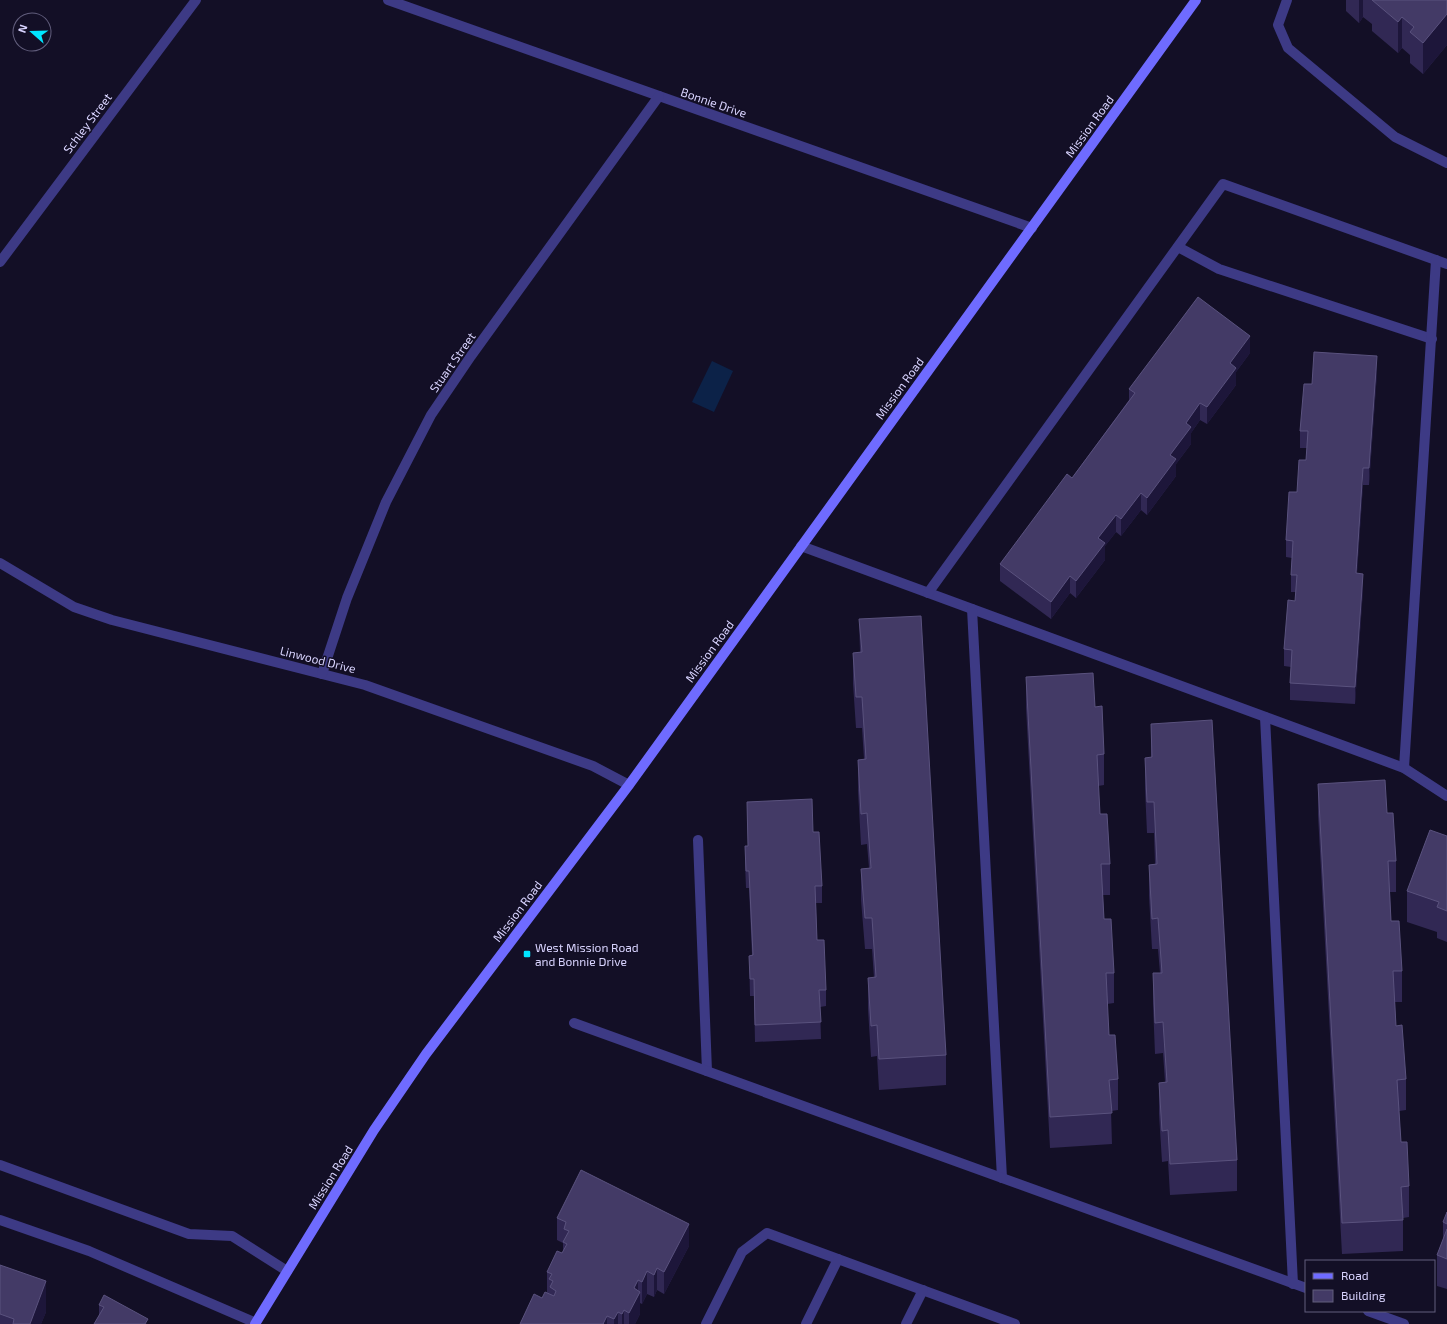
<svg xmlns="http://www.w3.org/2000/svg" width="1447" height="1324" font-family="'Exo 2',sans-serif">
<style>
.water{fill:#0c2248}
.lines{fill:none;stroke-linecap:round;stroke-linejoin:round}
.lane{stroke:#3d3a85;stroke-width:10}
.street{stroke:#3d3a85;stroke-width:10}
.secondary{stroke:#6f6bff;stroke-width:10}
.wall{fill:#312854}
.shaded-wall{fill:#1d163a}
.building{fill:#433a66;stroke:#5a527e}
.poi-dot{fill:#00e5ff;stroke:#130f26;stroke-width:1.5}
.labels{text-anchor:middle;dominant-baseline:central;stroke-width:3;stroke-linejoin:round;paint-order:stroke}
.street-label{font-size:12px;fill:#d9d4ff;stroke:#130f26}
.poi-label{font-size:12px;fill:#d9d4ff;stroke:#130f26;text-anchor:start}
</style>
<rect width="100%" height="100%" fill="#130f26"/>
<path class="water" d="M 712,361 L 733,371 L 714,412 L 692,402 Z"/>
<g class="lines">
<g class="lane">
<path d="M 1287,0 L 1278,25 L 1288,48 L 1395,137 L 1447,163"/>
<path d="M 1178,247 L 1219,269 L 1432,339"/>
<path d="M 801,546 L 1404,768 L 1447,796"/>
<path d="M 928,593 L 1223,184 L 1447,264"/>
<path d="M 972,609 L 1002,1178"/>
<path d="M 1265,717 L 1293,1284"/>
<path d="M 1404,768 L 1436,260"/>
<path d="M 698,840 L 707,1071"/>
<path d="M 574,1023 L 1306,1288"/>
<path d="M 0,1165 L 189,1234 L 232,1236 L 287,1271"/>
<path d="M 0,1220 L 89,1251 L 256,1323"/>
<path d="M 1368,1311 L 1404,1324"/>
<path d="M 706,1324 L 742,1252 L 767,1233 L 1015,1324"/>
<path d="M 806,1324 L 838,1259"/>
<path d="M 906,1324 L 923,1290"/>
</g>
<g class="street">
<path d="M 388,0 L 1032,228"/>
<path d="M 0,262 L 196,0"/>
<path d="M 0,563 L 74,607 L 112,620 L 365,685 L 593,766 L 629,785"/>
<path d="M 322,674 L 347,598 L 386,502 L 431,415 L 471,356 L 659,96"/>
</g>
<path class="secondary" d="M 255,1324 L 374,1130 L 426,1054 L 629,785 L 1196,0"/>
</g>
<g class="wall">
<path d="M 1346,0 L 1447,0 L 1447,45 L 1423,74 L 1410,63 L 1410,55 L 1402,48 L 1398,53 L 1372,31 L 1372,24 L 1363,17 L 1359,23 L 1346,11 Z"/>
<path d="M 1250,353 L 1236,372 L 1236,385 L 1207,424 L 1200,420 L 1191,433 L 1191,444 L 1176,464 L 1176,476 L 1147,515 L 1141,510 L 1121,536 L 1116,532 L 1105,546 L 1105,560 L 1076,598 L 1070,593 L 1051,619 L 1000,581 L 1000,564 L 1072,478 L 1129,400 L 1129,389 Z"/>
<path d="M 1377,373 L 1369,485 L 1363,485 L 1357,573 L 1363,590 L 1355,704 L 1290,700 L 1290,683 L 1291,667 L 1284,666 L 1284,649 L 1295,601 L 1296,592 L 1291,592 L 1291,575 L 1292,558 L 1286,557 L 1286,540 L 1297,492 L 1306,460 L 1307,448 L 1300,448 L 1300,431 L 1312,384 Z"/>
<path d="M 859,619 L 946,1055 L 946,1085 L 879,1090 L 877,1056 L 871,1057 L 868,1009 L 868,978 L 874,978 L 872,949 L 865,949 L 861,900 L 861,869 L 869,868 L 867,844 L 861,845 L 858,791 L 858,760 L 864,759 L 862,728 L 856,728 L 853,684 L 853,653 L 860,652 Z"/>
<path d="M 1026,677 L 1095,707 L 1104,754 L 1104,785 L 1098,786 L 1100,814 L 1110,864 L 1110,895 L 1103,895 L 1104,919 L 1114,973 L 1114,1003 L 1107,1004 L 1109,1035 L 1118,1079 L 1118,1110 L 1111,1111 L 1112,1144 L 1050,1148 L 1026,708 Z"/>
<path d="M 1151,724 L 1237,1160 L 1237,1191 L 1170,1195 L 1168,1161 L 1162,1162 L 1159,1114 L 1159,1083 L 1165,1082 L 1163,1053 L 1155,1054 L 1153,1004 L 1153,973 L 1160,973 L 1158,949 L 1152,949 L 1149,896 L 1149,865 L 1155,864 L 1154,833 L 1147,833 L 1145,789 L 1145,758 L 1151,757 Z"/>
<path d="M 1318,784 L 1387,813 L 1396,861 L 1396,892 L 1390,892 L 1391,921 L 1402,971 L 1402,1002 L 1395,1002 L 1396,1026 L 1406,1079 L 1406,1110 L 1399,1111 L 1401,1142 L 1409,1186 L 1409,1217 L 1403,1218 L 1403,1251 L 1342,1254 L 1318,815 Z"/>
<path d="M 747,802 L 813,832 L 822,886 L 822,903 L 816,903 L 817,940 L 826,990 L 826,1006 L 820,1007 L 821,1039 L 755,1042 L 754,996 L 750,996 L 749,956 L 752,955 L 749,888 L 746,888 L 745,863 L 745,846 L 748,846 Z"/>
<path d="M 1447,836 L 1447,942 L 1437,938 L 1437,932 L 1407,922 L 1407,891 Z"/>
<path d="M 1447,1212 L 1447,1289 L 1437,1286 L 1437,1255 L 1443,1239 L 1443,1222 Z"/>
<path d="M 557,1218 L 689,1246 L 664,1294 L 657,1290 L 654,1297 L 647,1294 L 642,1304 L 640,1303 L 640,1314 L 635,1324 L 520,1324 L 547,1293 L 547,1272 L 563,1252 L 563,1243 L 557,1240 Z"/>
<path d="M 0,1265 L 46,1312 L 41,1324 L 0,1324 Z"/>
<path d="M 99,1305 L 148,1324 L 99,1315 Z"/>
</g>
<g class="shaded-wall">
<path d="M 1359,0 L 1363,0 L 1363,17 L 1359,23 Z"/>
<path d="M 1447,14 L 1447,45 L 1423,74 L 1423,43 Z"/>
<path d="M 1402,17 L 1402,48 L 1398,53 L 1398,22 Z"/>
<path d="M 1250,336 L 1250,353 L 1236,372 L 1236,385 L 1207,424 L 1207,407 L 1230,363 Z"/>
<path d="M 1377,356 L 1377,373 L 1369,485 L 1369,468 Z"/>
<path d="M 1200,403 L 1200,420 L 1191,433 L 1191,444 L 1176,464 L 1176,476 L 1147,515 L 1147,498 L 1170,455 L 1186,423 Z"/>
<path d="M 1363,468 L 1363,485 L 1356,590 L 1356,573 Z"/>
<path d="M 1141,493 L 1141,510 L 1121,536 L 1121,519 Z"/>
<path d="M 1116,515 L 1116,532 L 1105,546 L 1105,560 L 1076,598 L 1076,581 L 1098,538 Z"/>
<path d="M 1363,574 L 1363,590 L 1355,704 L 1355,687 Z"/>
<path d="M 1070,576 L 1070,593 L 1051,619 L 1051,602 Z"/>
<path d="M 689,1224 L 689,1246 L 664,1294 L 664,1272 Z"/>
<path d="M 657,1268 L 657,1290 L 654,1297 L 654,1275 Z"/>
<path d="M 647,1271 L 647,1294 L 642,1304 L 642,1282 Z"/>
<path d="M 638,1280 L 638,1296 L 640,1292 L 640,1314 L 635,1324 L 629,1324 L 629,1313 L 634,1288 Z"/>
<path d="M 46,1281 L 46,1312 L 41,1324 L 30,1324 Z"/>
<path d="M 624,1310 L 624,1324 L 622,1324 L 622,1314 Z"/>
<path d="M 618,1312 L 618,1324 L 614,1324 L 614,1319 Z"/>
<path d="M 607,1316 L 607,1324 L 603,1324 Z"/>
</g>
<g class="building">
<path d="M 1372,0 L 1447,0 L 1447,14 L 1423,43 L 1410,32 L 1414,27 L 1402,17 L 1398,22 Z"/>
<path d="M 1198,297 L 1250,336 L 1230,363 L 1236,368 L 1207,407 L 1200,403 L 1186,423 L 1191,427 L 1170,455 L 1176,459 L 1147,498 L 1141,493 L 1121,519 L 1116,515 L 1098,538 L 1105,543 L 1076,581 L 1070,576 L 1051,602 L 1000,564 L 1067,474 L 1072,478 L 1135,393 L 1129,389 Z"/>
<path d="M 1314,352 L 1377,356 L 1369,468 L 1363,468 L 1356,573 L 1363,574 L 1355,687 L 1290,683 L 1292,650 L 1284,649 L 1288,600 L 1295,601 L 1297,575 L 1291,575 L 1293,541 L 1286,540 L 1289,492 L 1297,492 L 1299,460 L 1306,460 L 1308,431 L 1300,431 L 1304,384 L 1312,384 Z"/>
<path d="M 921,616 L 946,1055 L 879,1059 L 877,1025 L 871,1026 L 868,978 L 876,977 L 872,918 L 865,918 L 861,869 L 871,868 L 867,813 L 861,814 L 858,760 L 866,759 L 862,697 L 856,697 L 853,653 L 862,652 L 859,619 Z"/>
<path d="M 1093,673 L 1095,707 L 1102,706 L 1104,754 L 1097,755 L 1100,814 L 1107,814 L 1110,864 L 1101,864 L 1104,919 L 1111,919 L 1114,973 L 1106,973 L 1109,1035 L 1115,1035 L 1118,1079 L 1109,1080 L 1112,1113 L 1050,1117 L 1026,677 Z"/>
<path d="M 1212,720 L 1237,1160 L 1170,1164 L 1168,1130 L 1162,1131 L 1159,1083 L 1167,1082 L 1163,1022 L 1155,1023 L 1153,973 L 1162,973 L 1158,918 L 1152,919 L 1149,865 L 1157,864 L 1154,802 L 1147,802 L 1145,758 L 1152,757 L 1151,724 Z"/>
<path d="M 1385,780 L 1387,813 L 1393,813 L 1396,861 L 1388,861 L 1391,921 L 1399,921 L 1402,971 L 1393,971 L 1396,1026 L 1402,1025 L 1406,1079 L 1397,1080 L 1401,1142 L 1407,1142 L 1409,1186 L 1401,1187 L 1403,1220 L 1342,1223 L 1318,784 Z"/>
<path d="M 812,799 L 813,832 L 819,832 L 822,886 L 815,886 L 817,940 L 824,940 L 826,990 L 819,990 L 821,1022 L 755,1025 L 754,979 L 750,979 L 749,956 L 753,955 L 749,871 L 746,871 L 745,846 L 748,846 L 747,802 Z"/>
<path d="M 1430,830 L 1447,836 L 1447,911 L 1437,907 L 1439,902 L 1407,891 Z"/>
<path d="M 581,1170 L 689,1224 L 664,1272 L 657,1268 L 654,1275 L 647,1271 L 642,1282 L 638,1280 L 634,1288 L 640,1292 L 629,1313 L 624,1310 L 622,1314 L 618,1312 L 614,1319 L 607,1316 L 603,1324 L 604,1324 L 520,1324 L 534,1294 L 542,1298 L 545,1292 L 554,1296 L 556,1291 L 550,1287 L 553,1281 L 549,1279 L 552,1274 L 547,1272 L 557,1251 L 562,1253 L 567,1244 L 563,1242 L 569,1231 L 564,1229 L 566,1222 L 557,1218 Z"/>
<path d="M 1447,1212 L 1447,1224 L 1443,1222 Z"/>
<path d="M 1447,1229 L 1447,1259 L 1437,1255 Z"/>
<path d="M 0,1265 L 46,1281 L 30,1324 L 13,1324 L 14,1319 L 0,1314 Z"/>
<path d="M 104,1295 L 148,1319 L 145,1324 L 94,1324 L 104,1307 L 99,1305 Z"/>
</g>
<rect class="poi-dot" x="523" y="950" width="8" height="8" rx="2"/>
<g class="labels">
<g class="street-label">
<text transform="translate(714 102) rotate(19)">Bonnie Drive</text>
<text transform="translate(87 123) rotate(-53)">Schley Street</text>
<text transform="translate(1089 126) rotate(-54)">Mission Road</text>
<text transform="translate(452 362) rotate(-55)">Stuart Street</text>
<text transform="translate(899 388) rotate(-54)">Mission Road</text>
<text transform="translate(709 651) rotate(-54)">Mission Road</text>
<text transform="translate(318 659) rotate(14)">Linwood Drive</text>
<text transform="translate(517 911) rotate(-53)">Mission Road</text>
<text transform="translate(330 1177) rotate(-58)">Mission Road</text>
</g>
<g class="poi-label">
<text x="535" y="947">West Mission Road<tspan x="535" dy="14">and Bonnie Drive</tspan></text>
</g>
</g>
<rect x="1305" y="1260" width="130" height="52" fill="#130f26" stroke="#625e7d"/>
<rect x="1313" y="1273" width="20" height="6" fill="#6f6bff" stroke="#625e7d"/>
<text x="1341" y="1280" font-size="12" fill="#d9d4ff">Road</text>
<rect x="1313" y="1290" width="20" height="12" fill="#433a66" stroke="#625e7d"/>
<text x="1341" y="1300" font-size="12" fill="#d9d4ff">Building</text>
<g transform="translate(32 32) rotate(290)"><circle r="19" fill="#130f26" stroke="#625e7d"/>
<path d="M0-3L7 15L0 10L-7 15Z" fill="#00e5ff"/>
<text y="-6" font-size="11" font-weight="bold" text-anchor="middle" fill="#d9d4ff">N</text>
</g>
</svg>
